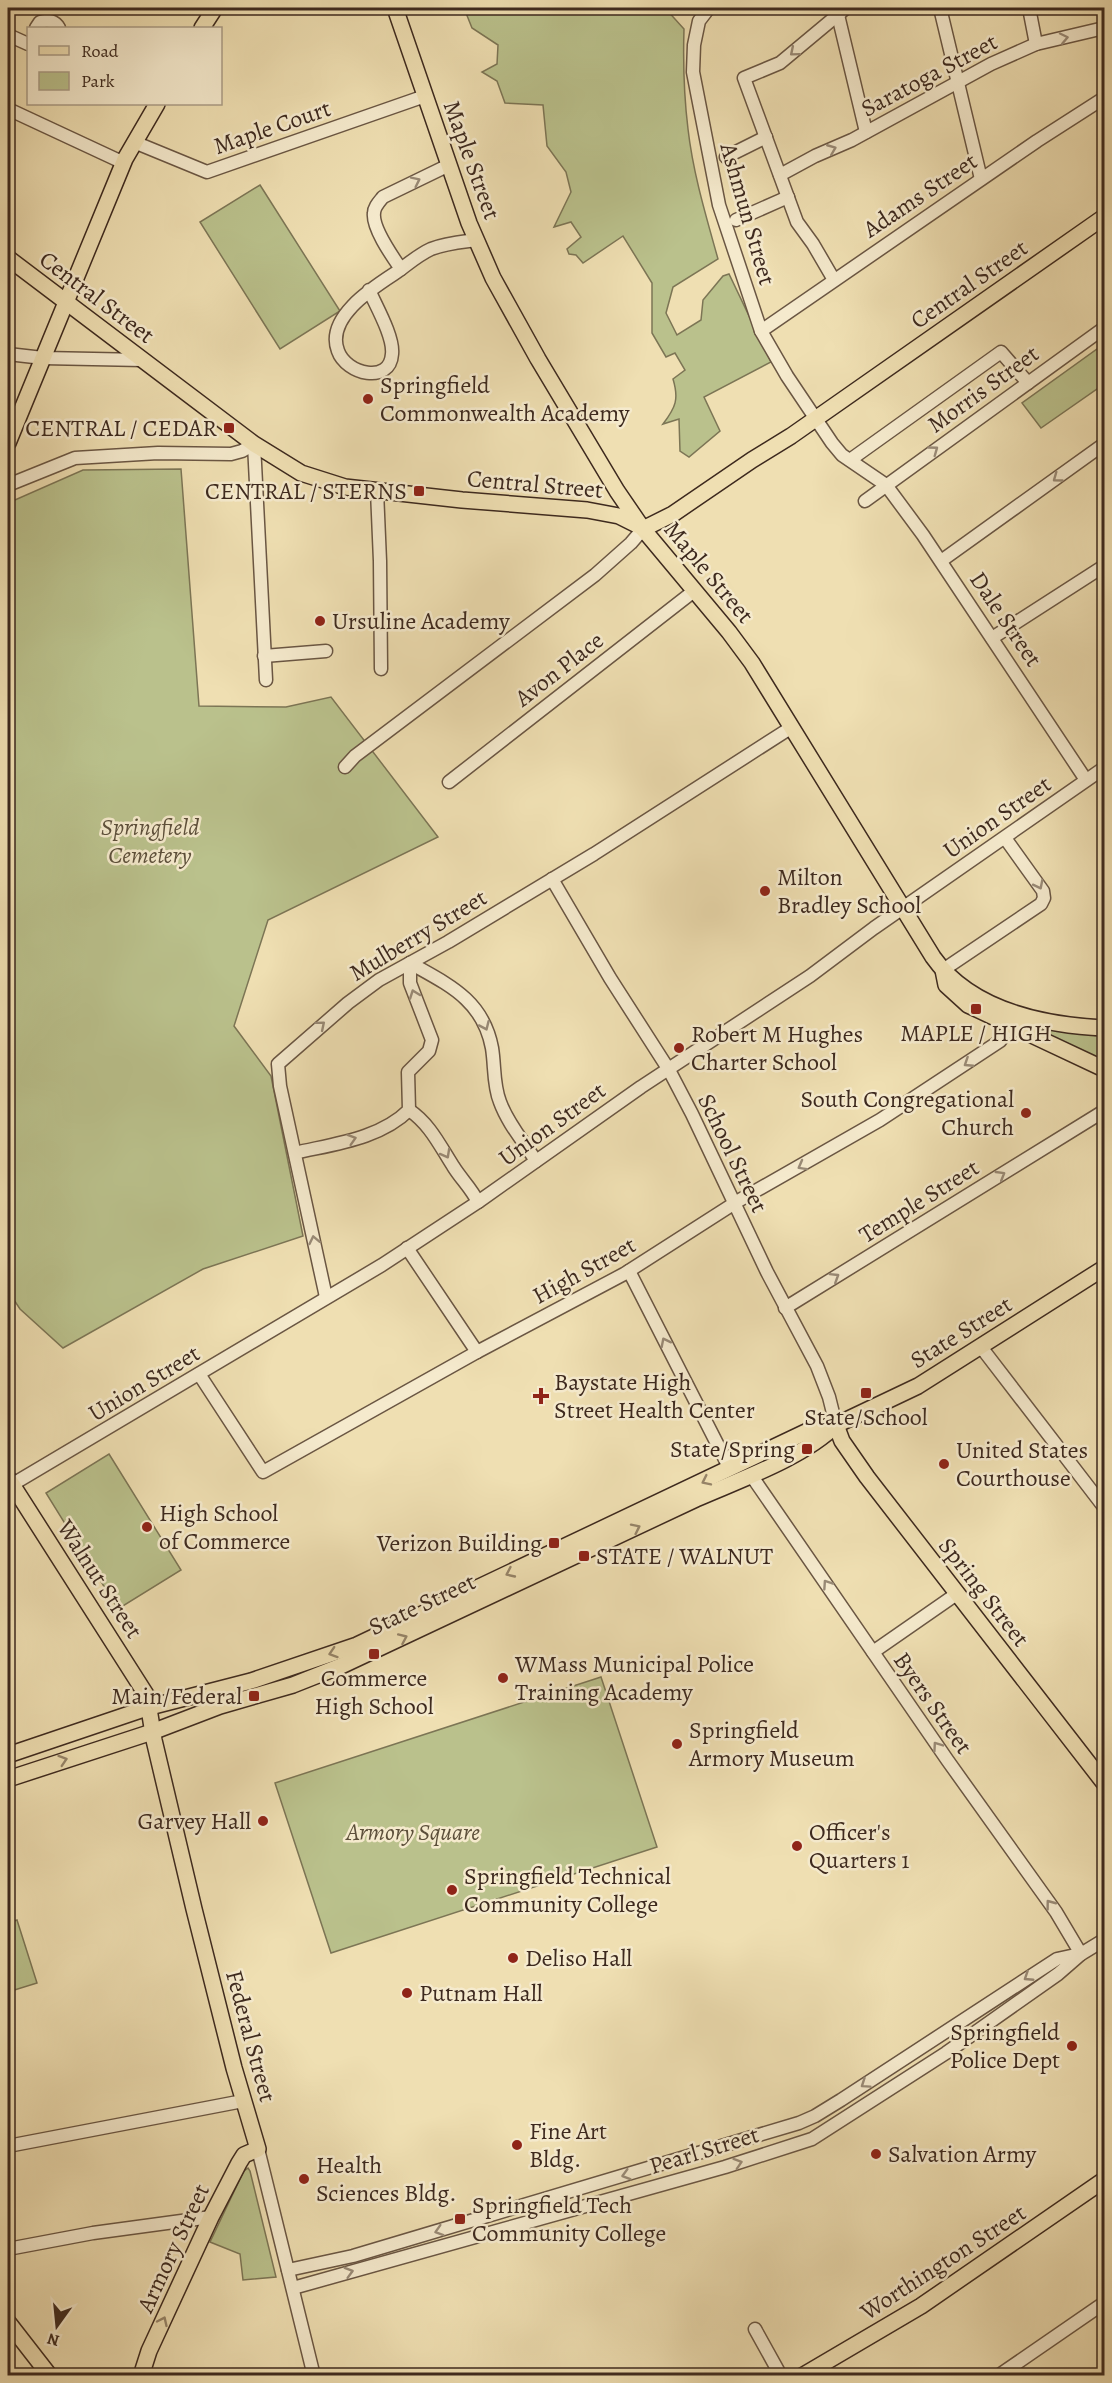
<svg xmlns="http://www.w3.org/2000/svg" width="1112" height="2383" font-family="Alegreya,serif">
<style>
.green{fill:#bac18c;stroke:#7c7555;stroke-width:1.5}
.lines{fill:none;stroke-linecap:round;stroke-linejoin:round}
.minor-casing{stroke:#6a5643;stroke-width:15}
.major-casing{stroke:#3d291e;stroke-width:18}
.minor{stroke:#f5eacd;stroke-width:12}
.major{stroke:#efdfb2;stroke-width:15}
.oneway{stroke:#998a76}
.oneway2{stroke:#968468}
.poi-dot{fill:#8f2418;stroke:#f5eacd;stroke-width:2}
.labels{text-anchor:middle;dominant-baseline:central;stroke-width:5;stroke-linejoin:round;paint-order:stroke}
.street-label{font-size:24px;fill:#3d291e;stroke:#f5eacd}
.poi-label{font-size:24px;fill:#3d291e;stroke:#f5eacd;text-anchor:start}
.park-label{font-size:24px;font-style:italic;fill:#5c4f3a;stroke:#f5eacd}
</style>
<rect width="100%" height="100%" fill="#efdfb2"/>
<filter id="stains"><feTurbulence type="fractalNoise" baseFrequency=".00333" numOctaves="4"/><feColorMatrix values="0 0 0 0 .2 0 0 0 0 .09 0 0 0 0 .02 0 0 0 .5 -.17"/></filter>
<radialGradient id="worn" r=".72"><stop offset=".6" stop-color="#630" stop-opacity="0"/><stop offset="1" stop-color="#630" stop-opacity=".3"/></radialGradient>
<g class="green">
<path d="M 464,8 L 665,8 L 684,29 C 683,62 684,96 688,129 C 693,173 706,216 718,259 L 673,287 L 666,313 L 677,335 L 701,320 L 703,300 L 723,276 L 729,274 L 771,362 L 704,397 L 720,431 L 689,457 L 680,451 L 679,419 L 663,424 C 676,407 679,399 673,379 L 685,370 L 675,353 L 666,357 L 652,333 L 652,283 L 623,236 L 583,263 L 576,255 L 569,254 L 567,249 L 581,237 L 571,222 L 554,227 L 571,192 L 566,172 L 547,146 L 543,105 L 505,103 L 497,81 L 482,72 L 497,64 L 498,45 L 472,28 Z"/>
<path d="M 260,185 L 340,311 L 280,349 L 200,222 Z"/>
<path d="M 1104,344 L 1104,384 L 1041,428 L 1022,403 Z"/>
<path d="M 181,469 L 199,706 L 286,707 L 331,697 L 438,837 L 268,920 L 234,1026 L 271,1076 L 303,1236 L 203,1269 L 63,1348 L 20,1309 L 8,1291 L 8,503 L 83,470 Z"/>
<path d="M 1031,1025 L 1104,1037 L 1104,1061 L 1025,1026 Z"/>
<path d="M 109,1454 L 181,1570 L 118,1609 L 46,1493 Z"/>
<path d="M 601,1677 L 657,1847 L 331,1953 L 275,1783 Z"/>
<path d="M 17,1920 L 37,1983 L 8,1992 L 8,1923 Z"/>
<path d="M 248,2168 L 250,2171 L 276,2277 L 243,2280 L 240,2254 L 210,2242 L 240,2179 L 244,2171 Z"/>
</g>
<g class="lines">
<g class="minor-casing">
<g id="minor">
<path d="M 709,8 L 699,21 L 694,45 L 693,72 L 719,205 L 761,331 L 787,376 L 832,443 L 842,455 L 886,485 L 923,535 L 1086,780"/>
<path d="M 940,8 L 981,179"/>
<path d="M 1029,8 L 1036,44"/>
<path d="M 838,15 L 866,132"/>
<path d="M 36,28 L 40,22 C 48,19 55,21 59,28"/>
<path d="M 8,35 L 28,44"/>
<path d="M 8,109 L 124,163"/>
<path d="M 134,142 L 207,172 L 425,96"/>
<path d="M 726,157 L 766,137"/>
<path d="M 780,175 L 815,156 L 852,140 L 991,64 L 1036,44 L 1104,28"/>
<path d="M 736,220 L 788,197"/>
<path d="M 401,269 C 392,256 372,228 374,213 C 374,207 379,202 383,197 L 449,165"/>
<path d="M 834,280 L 813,244 L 797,222 L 744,78 L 780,63 L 846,8"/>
<path d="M 369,290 C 376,306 394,337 392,354 C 390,385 346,374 338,351 C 325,317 374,287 397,272 C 408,264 418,255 431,249 C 446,243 461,242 476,240"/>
<path d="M 761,331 L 1037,141 L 1104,98"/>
<path d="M 8,354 L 43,358 L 143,360"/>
<path d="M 850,460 L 1001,352 L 1028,383"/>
<path d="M 8,485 L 75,458 L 158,453 L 231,454 L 242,451 L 254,444 L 266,680"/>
<path d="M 377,491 L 380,561 L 381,669"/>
<path d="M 865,501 L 1104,328"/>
<path d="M 941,561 L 1104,444"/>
<path d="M 992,638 L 1104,566"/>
<path d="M 264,656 L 326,651"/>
<path d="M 345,767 L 355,756 L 595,575 L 631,543 L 643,529"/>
<path d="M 449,782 L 694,591"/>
<path d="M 552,879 L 610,978 L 669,1070 L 692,1114 L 767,1272 L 817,1366 L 829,1397 L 836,1425"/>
<path d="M 410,963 C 449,985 483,1000 492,1048 C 495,1066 493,1085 500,1102 C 508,1124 524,1142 536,1161"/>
<path d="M 943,970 L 1041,904 L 1044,898 L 1043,891 L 1005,838"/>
<path d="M 409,1110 C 430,1124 440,1146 453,1166 C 461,1179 471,1188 478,1202"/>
<path d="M 295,1153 C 333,1144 380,1139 409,1110 L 408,1072 L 429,1051 L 432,1040 L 410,983 L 410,963"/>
<path d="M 407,1248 L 477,1352"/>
<path d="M 629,1271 L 730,1469"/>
<path d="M 326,1297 L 280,1086 L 278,1064 L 348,1003 L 379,980 L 448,942 L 594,854 L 792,727"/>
<path d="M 785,1308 L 1104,1111"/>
<path d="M 981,1347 L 1104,1507"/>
<path d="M 199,1374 L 263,1472 L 477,1352 L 624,1274 L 738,1201 L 880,1120 L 1000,1041 L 1011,1026"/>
<path d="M 751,1475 L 948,1761 L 1056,1912 L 1081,1954"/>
<path d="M 8,1487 L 382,1265 L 478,1202 L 641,1087 L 810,976 L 874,928 L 1104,768"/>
<path d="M 873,1652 L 958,1593"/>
<path d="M 8,2146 L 243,2101"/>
<path d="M 258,2149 L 314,2376"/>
<path d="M 8,2249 L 93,2233 L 211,2217"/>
<path d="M 288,2270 L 353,2256 L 799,2123 L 815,2116 L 841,2100 L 1057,1959 L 1080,1954"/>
<path d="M 293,2288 L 725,2167 L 812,2139 L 946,2053 L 1058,1974 L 1081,1954 L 1104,1940"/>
<path d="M 755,2329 L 781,2376"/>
<path d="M 998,2376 L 1104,2303"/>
</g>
</g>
<g class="major-casing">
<g id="major">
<path d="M 395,8 L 469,223 L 493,278 L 538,359 L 617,491 L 643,529 L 729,632 L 752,663 L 933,957 C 971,1011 1043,1025 1104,1028"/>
<path d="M 202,28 L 215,8"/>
<path d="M 8,258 L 254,444 L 301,473 L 345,487 L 462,500 L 587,510 L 619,516 L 641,527"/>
<path d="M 8,443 L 125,159 L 157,104"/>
<path d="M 643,529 L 673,514 L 752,460 L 791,436 L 1104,217"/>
<path d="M 943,970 L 946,985 L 968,1005 L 1104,1069"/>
<path d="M 836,1425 L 842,1441 L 867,1477 L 1104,1783"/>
<path d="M 8,1478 L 147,1696 L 154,1740 L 194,1909 L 234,2068 L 258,2149 L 244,2155 L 239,2163 L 211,2217 L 149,2351 L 141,2376"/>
<path d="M 8,1755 L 150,1707 L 251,1681 L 357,1645 L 810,1430 L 836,1425 L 918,1386 L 1104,1268"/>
<path d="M 8,1779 L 152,1732 L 220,1706 L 293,1685 L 341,1666 L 696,1499 C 739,1480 803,1458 836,1425"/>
<path d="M 8,2322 L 50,2376"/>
<path d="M 802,2376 L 921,2306 L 1104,2180"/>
</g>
</g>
<use href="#minor" class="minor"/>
<use href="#major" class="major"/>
</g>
<defs><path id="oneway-chevron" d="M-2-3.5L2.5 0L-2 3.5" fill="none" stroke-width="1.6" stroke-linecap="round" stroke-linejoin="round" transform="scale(1.5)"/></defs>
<g class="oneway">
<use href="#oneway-chevron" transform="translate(1064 38) rotate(-12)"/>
<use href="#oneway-chevron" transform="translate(794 52) rotate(140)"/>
<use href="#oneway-chevron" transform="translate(832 149) rotate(-22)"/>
<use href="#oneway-chevron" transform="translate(416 181) rotate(-26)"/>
<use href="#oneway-chevron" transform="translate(934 450) rotate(-36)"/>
<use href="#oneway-chevron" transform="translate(1057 478) rotate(144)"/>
<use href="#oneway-chevron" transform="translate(1039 885) rotate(63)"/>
<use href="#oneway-chevron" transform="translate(414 994) rotate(-110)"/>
<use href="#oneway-chevron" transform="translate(321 1025) rotate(-40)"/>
<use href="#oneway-chevron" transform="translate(485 1026) rotate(66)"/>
<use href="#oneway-chevron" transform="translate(968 1063) rotate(147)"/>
<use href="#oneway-chevron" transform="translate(352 1139) rotate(-17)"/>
<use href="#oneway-chevron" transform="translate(446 1154) rotate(61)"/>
<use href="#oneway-chevron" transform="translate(802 1166) rotate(151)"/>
<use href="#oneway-chevron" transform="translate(1001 1175) rotate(-31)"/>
<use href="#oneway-chevron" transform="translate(314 1240) rotate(-102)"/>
<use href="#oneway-chevron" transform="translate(835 1277) rotate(-32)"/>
<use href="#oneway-chevron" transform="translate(665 1342) rotate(-117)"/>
<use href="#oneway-chevron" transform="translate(827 1584) rotate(-124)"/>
<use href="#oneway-chevron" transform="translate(937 1746) rotate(-125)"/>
<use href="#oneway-chevron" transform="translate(1050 1904) rotate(-127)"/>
<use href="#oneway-chevron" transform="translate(1028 1977) rotate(147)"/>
<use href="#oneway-chevron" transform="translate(865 2084) rotate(146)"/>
<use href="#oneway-chevron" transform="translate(738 2163) rotate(-18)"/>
<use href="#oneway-chevron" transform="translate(626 2175) rotate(164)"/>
<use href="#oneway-chevron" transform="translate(439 2231) rotate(163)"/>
<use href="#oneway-chevron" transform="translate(349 2272) rotate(-16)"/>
</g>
<g class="oneway2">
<use href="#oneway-chevron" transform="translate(706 1481) rotate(154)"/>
<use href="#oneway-chevron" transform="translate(636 1528) rotate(-26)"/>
<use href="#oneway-chevron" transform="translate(510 1573) rotate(155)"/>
<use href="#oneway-chevron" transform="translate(403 1638) rotate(-24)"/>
<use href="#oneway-chevron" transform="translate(333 1653) rotate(162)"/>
<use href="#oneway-chevron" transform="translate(63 1760) rotate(-18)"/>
<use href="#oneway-chevron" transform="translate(163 2321) rotate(-65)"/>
</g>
<g class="poi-dot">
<circle cx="368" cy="399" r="6"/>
<rect x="223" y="422" width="12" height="12" rx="3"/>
<rect x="413" y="485" width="12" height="12" rx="3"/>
<circle cx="320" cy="621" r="6"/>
<circle cx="765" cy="891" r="6"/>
<rect x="970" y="1003" width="12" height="12" rx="3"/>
<circle cx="679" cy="1048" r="6"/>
<circle cx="1026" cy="1113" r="6"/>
<rect x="860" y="1387" width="12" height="12" rx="3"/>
<path d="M538 1387h6v6h6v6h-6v6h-6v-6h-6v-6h6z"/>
<rect x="801" y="1443" width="12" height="12" rx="3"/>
<circle cx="944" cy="1464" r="6"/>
<circle cx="147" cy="1527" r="6"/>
<rect x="548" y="1537" width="12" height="12" rx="3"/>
<rect x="578" y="1550" width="12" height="12" rx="3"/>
<rect x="368" y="1648" width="12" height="12" rx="3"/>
<circle cx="503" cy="1678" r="6"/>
<rect x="248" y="1690" width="12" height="12" rx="3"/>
<circle cx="677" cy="1744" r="6"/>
<circle cx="263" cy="1821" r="6"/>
<circle cx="797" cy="1846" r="6"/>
<circle cx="452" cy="1890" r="6"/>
<circle cx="513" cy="1958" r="6"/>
<circle cx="407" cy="1993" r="6"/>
<circle cx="1072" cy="2046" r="6"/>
<circle cx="517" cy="2145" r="6"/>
<circle cx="876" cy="2154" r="6"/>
<circle cx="304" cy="2179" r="6"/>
<rect x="454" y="2213" width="12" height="12" rx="3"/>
</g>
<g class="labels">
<g class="street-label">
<text transform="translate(929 75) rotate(-28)">Saratoga Street</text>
<text transform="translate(272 127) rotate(-19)">Maple Court</text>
<text transform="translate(472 160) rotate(70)">Maple Street</text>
<text transform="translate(920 195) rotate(-34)">Adams Street</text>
<text transform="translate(748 214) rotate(74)">Ashmun Street</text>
<text transform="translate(969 284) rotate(-35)">Central Street</text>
<text transform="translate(97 297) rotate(37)">Central Street</text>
<text transform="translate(983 389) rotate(-36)">Morris Street</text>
<text transform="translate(535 484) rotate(5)">Central Street</text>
<text transform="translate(709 572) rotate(50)">Maple Street</text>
<text transform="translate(1006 619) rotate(56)">Dale Street</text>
<text transform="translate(559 669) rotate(-38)">Avon Place</text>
<text transform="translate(997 817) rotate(-35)">Union Street</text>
<text transform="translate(418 935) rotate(-31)">Mulberry Street</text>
<text transform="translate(552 1124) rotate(-36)">Union Street</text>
<text transform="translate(733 1153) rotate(64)">School Street</text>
<text transform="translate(919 1201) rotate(-32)">Temple Street</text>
<text transform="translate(584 1270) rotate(-29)">High Street</text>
<text transform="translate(961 1332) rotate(-32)">State Street</text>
<text transform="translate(144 1383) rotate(-31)">Union Street</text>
<text transform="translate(100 1579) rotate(57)">Walnut Street</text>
<text transform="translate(984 1592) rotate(52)">Spring Street</text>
<text transform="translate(422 1604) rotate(-25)">State Street</text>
<text transform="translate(933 1703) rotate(55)">Byers Street</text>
<text transform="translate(251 2036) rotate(75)">Federal Street</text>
<text transform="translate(704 2150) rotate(-17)">Pearl Street</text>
<text transform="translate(173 2248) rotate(-65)">Armory Street</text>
<text transform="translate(943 2262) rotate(-33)">Worthington Street</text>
</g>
<g class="poi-label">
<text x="380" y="385">Springfield<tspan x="380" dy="28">Commonwealth Academy</tspan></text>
<text x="217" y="428" text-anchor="end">CENTRAL / CEDAR</text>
<text x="407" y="491" text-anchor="end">CENTRAL / STERNS</text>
<text x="332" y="621">Ursuline Academy</text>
<text x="777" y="877">Milton<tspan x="777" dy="28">Bradley School</tspan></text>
<text x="976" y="1033" text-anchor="middle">MAPLE / HIGH</text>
<text x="691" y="1034">Robert M Hughes<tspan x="691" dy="28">Charter School</tspan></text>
<text x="1014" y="1099" text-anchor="end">South Congregational<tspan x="1014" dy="28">Church</tspan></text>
<text x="554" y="1382">Baystate High<tspan x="554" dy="28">Street Health Center</tspan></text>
<text x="866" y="1417" text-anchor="middle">State/School</text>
<text x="795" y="1449" text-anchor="end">State/Spring</text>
<text x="956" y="1450">United States<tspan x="956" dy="28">Courthouse</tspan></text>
<text x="159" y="1513">High School<tspan x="159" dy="28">of Commerce</tspan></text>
<text x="542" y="1543" text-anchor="end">Verizon Building</text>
<text x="596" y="1556">STATE / WALNUT</text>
<text x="515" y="1664">WMass Municipal Police<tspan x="515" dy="28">Training Academy</tspan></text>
<text x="374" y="1678" text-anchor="middle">Commerce<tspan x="374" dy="28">High School</tspan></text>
<text x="242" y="1696" text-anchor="end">Main/Federal</text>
<text x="689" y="1730">Springfield<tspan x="689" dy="28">Armory Museum</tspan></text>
<text x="251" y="1821" text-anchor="end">Garvey Hall</text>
<text x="809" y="1832">Officer's<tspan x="809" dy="28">Quarters 1</tspan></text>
<text x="464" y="1876">Springfield Technical<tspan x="464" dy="28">Community College</tspan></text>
<text x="525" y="1958">Deliso Hall</text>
<text x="419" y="1993">Putnam Hall</text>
<text x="1060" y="2032" text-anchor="end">Springfield<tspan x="1060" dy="28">Police Dept</tspan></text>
<text x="529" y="2131">Fine Art<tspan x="529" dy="28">Bldg.</tspan></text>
<text x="888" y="2154">Salvation Army</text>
<text x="316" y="2165">Health<tspan x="316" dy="28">Sciences Bldg.</tspan></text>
<text x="472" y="2205">Springfield Tech<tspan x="472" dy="28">Community College</tspan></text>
</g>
<g class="park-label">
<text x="150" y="827">Springfield<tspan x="150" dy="28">Cemetery</tspan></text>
<text x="413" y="1832">Armory Square</text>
</g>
</g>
<rect width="1112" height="2383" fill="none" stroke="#efdfb2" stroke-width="30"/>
<rect x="9" y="9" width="1094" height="2365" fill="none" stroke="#3d291e" stroke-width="3"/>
<rect x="15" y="15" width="1082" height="2353" fill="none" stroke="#3d291e" stroke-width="1.5"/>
<rect x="27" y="27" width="195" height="78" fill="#f5eacd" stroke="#ab9d87" stroke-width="1.5"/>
<rect x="39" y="46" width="30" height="9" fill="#efdfb2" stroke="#ab9d87" stroke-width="1.5"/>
<text x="81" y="57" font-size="18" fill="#3d291e">Road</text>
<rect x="39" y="72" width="30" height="18" fill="#bac18c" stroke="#ab9d87" stroke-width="1.5"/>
<text x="81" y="87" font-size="18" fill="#3d291e">Park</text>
<g transform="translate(57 2326) rotate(195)" stroke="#f5eacd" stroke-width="4.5" paint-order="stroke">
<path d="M0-4.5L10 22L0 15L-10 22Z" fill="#3d291e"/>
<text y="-9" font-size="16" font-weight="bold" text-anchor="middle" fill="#3d291e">N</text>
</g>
<rect width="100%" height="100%" filter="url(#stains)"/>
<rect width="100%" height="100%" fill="url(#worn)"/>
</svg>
